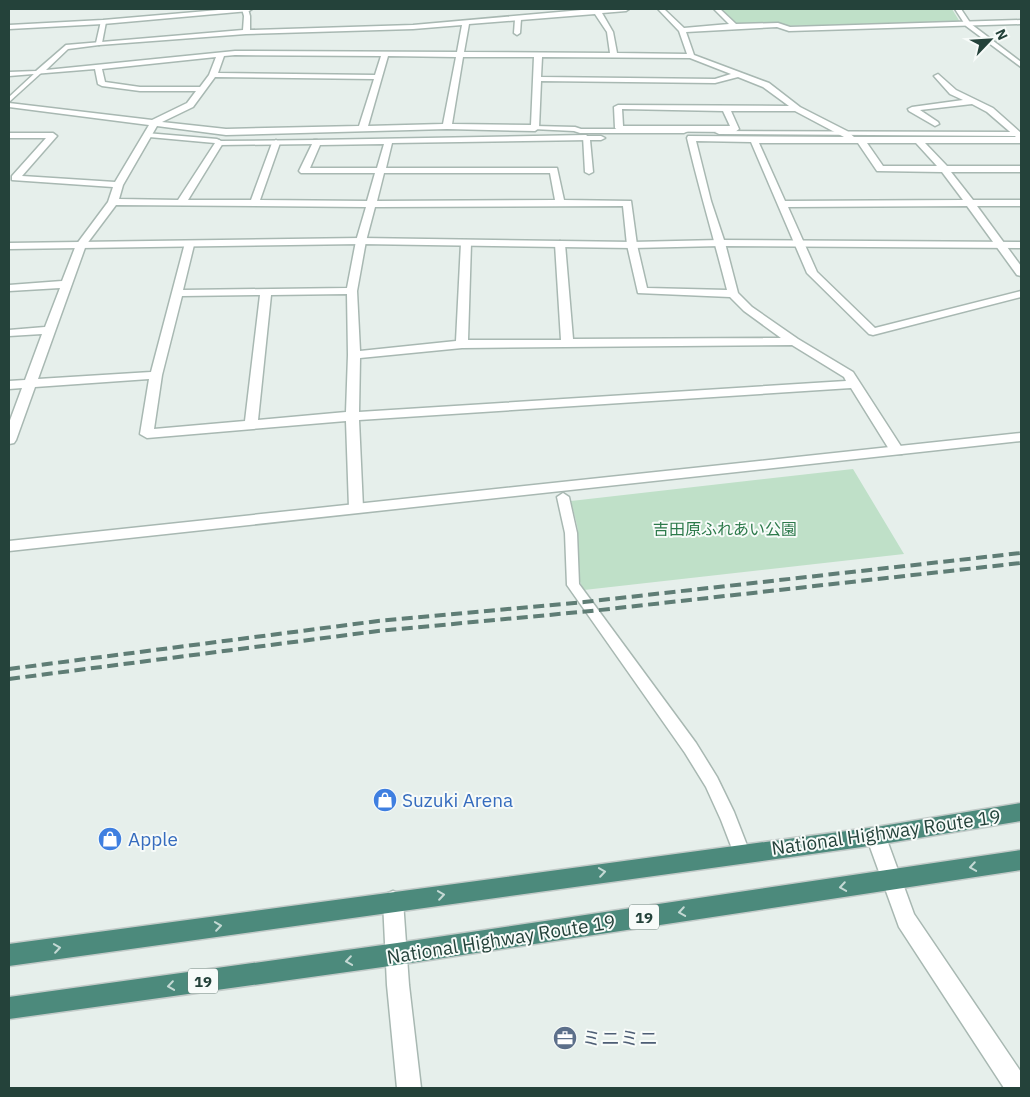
<svg xmlns="http://www.w3.org/2000/svg" width="1030" height="1097" font-family="'IBM Plex Sans','Noto Sans JP',sans-serif">
<style>
.green{fill:#bfe0c8}
.lines{fill:none;stroke-linecap:round;stroke-linejoin:round}
.service-casing{stroke:#a8b8b2;stroke-width:3}
.minor-casing{stroke:#a8b8b2;stroke-width:3}
.tertiary-casing{stroke:#a8b8b2;stroke-width:3}
.trunk-casing{stroke:#c2cac8;stroke-width:3}
.service{fill:#fff;fill-rule:evenodd}
.minor{fill:#fff;fill-rule:evenodd}
.tertiary{fill:#fff;fill-rule:evenodd}
.trunk{fill:#4c8a7c;fill-rule:evenodd}
.rail{stroke:#5f7d75;stroke-width:4;stroke-dasharray:11 5.5;stroke-linecap:butt}
.oneway{stroke:#c4d9d4}
.labels{text-anchor:middle;dominant-baseline:central;stroke-width:4;stroke-linejoin:round;paint-order:stroke}
.shield{fill:#f7fbf9;stroke:#637a73;stroke-width:1}
.shield-label{font-size:15px;font-weight:bold;fill:#24423a}
.park-label{font-size:16px;fill:#2d7a4b;stroke:#f7fbf9}
.near-shop-label{font-size:19px;fill:#366cbe;stroke:#f7fbf9;text-anchor:start}
.near-street-label{font-size:19px;fill:#24423a;stroke:#f7fbf9}
.near-service-label{font-size:19px;fill:#4e5e75;stroke:#f7fbf9;text-anchor:start}
</style>
<rect width="100%" height="100%" fill="#e6efeb"/>
<g class="green">
<path d="M 720,9 L 952,9 L 960,22 L 743,27 L 737,26 Z"/>
<path d="M 853,469 L 904,554 L 584,590 C 573,572 579,552 578,532 C 577,522 573,511 571,501 Z"/>
</g>
<g class="lines">
<g class="service-casing">
<g id="service">
<path d="M 518,17 L 521,19 L 520,33 L 517,35 L 514,33 L 515,19 Z"/>
<path d="M 101,21 L 106,22 L 102,43 L 99,45 L 96,43 Z"/>
<path d="M 36,72 L 41,73 L 9,102 L 9,97 Z"/>
<path d="M 535,126 L 575,127 L 581,129 L 684,129 L 688,131 L 684,133 L 580,133 L 574,131 L 533,129 L 533,127 Z"/>
<path d="M 717,131 L 1017,132 L 1021,134 L 1017,136 L 719,134 L 715,132 Z"/>
<path d="M 146,133 L 217,139 L 221,141 L 317,140 L 321,142 L 317,144 L 219,145 L 215,143 L 149,137 L 146,137 Z"/>
<path d="M 583,136 L 601,136 L 605,138 L 601,140 L 590,140 L 593,172 L 589,174 L 585,172 Z"/>
<path d="M 563,493 L 569,497 L 577,533 L 579,584 L 696,743 L 717,777 L 734,812 L 750,853 L 748,859 L 742,861 L 736,859 L 721,820 L 706,787 L 685,753 L 567,585 L 565,533 L 557,497 Z"/>
</g>
</g>
<g class="minor-casing">
<g id="minor">
<path d="M 242,9 L 248,9 L 250,16 L 250,30 L 413,25 L 593,9 L 629,9 L 626,11 L 602,13 L 613,32 L 617,53 L 687,54 L 679,31 L 658,9 L 664,9 L 684,28 L 729,24 L 714,9 L 720,9 L 736,24 L 778,23 L 790,27 L 1021,20 L 1021,24 L 789,31 L 777,27 L 686,32 L 694,55 L 769,83 L 800,107 L 847,131 L 854,137 L 1016,137 L 987,112 L 972,104 L 920,110 L 938,122 L 939,124 L 935,126 L 909,111 L 908,109 L 912,107 L 963,100 L 950,94 L 934,76 L 938,74 L 956,90 L 993,108 L 1021,133 L 1021,143 L 925,143 L 947,166 L 1021,166 L 1021,172 L 951,172 L 973,200 L 1021,200 L 1021,206 L 977,206 L 1021,266 L 1021,276 L 1017,275 L 967,206 L 788,207 L 817,272 L 875,328 L 1021,291 L 1021,297 L 873,335 L 869,334 L 807,273 L 751,142 L 696,141 L 711,201 L 725,243 L 738,293 L 752,307 L 798,339 L 853,372 L 904,451 L 902,454 L 892,454 L 851,388 L 359,420 L 363,508 L 361,512 L 351,512 L 349,508 L 346,421 L 147,438 L 140,434 L 149,379 L 35,387 L 16,440 L 14,443 L 9,444 L 9,423 L 22,388 L 9,389 L 9,381 L 25,380 L 42,334 L 9,336 L 9,330 L 45,327 L 60,288 L 9,291 L 9,285 L 62,281 L 76,245 L 108,202 L 113,187 L 12,180 L 12,176 L 46,138 L 9,138 L 9,133 L 53,133 L 57,136 L 22,176 L 115,182 L 149,125 L 9,107 L 9,103 L 152,120 L 187,103 L 196,91 L 140,91 L 102,86 L 98,84 L 95,69 L 9,76 L 9,72 L 36,71 L 66,45 L 243,30 L 244,16 ZM 595,14 L 607,32 L 610,53 L 464,52 L 469,24 ZM 462,25 L 457,52 L 235,51 L 46,70 L 68,49 L 99,45 L 246,34 L 413,29 ZM 235,55 L 381,56 L 375,75 L 218,73 L 224,56 ZM 388,56 L 456,57 L 443,124 L 368,126 ZM 216,57 L 209,75 L 200,87 L 140,87 L 105,82 L 102,69 ZM 463,57 L 534,57 L 531,125 L 452,124 ZM 542,57 L 690,58 L 731,74 L 715,79 L 541,77 ZM 215,77 L 374,79 L 359,126 L 226,129 L 162,122 L 193,107 ZM 738,77 L 763,87 L 789,106 L 618,105 L 614,107 L 615,128 L 619,131 L 735,132 L 739,129 L 731,111 L 795,111 L 844,137 L 688,136 L 687,138 C 699,189 714,239 727,290 L 647,288 L 637,245 L 631,201 L 564,200 L 557,168 L 386,168 L 392,143 L 589,140 L 590,138 L 586,135 L 314,140 L 299,171 L 301,173 L 375,173 L 367,201 L 260,200 L 280,143 L 276,140 L 272,143 L 251,200 L 188,200 L 223,143 L 219,140 L 215,143 L 178,200 L 119,199 L 123,185 L 157,126 L 226,135 L 447,129 L 535,131 L 539,128 L 541,81 L 715,83 ZM 622,109 L 723,111 L 730,126 L 623,126 ZM 759,143 L 858,143 L 877,171 L 942,172 L 963,200 L 785,201 ZM 867,143 L 916,143 L 937,166 L 883,166 ZM 384,144 L 377,168 L 310,168 L 320,145 ZM 384,173 L 550,173 L 555,200 L 377,201 ZM 116,205 L 366,207 L 356,241 L 347,288 L 183,290 L 194,245 L 193,243 L 185,243 L 151,372 L 38,379 L 86,245 ZM 623,206 L 627,245 L 638,293 L 730,297 L 744,311 L 781,338 L 573,339 L 565,244 L 560,241 L 555,244 L 561,340 L 468,340 L 471,243 L 466,240 L 461,243 L 456,341 L 360,351 L 357,291 L 366,241 L 375,207 ZM 347,294 L 348,355 L 346,412 L 258,420 L 271,295 ZM 260,295 L 245,421 L 154,429 L 162,375 L 182,296 ZM 792,345 L 844,377 L 846,381 L 359,412 L 360,358 L 462,348 Z"/>
<path d="M 876,827 L 883,829 L 914,914 L 1021,1072 L 1021,1088 L 1004,1088 L 899,927 L 866,836 L 869,829 Z"/>
<path d="M 393,891 L 400,894 L 403,901 L 409,985 L 421,1088 L 397,1088 L 387,985 L 383,901 L 386,894 Z"/>
</g>
</g>
<g class="tertiary-casing">
<g id="tertiary">
<path d="M 230,9 L 252,9 L 249,11 L 103,24 L 9,29 L 9,25 L 103,20 Z"/>
<path d="M 955,9 L 961,9 L 971,24 L 1021,62 L 1021,67 L 966,26 Z"/>
<path d="M 361,238 L 632,242 L 720,240 L 1021,242 L 1021,248 L 720,246 L 632,248 L 361,244 L 9,249 L 9,243 Z"/>
<path d="M 1021,433 L 1021,441 L 9,551 L 9,541 Z"/>
</g>
</g>
<g class="trunk-casing">
<g id="trunk">
<path d="M 1021,803 L 1021,821 L 876,845 L 9,966 L 9,944 L 876,827 Z"/>
<path d="M 1021,850 L 1021,870 L 397,965 L 9,1019 L 9,997 L 397,943 Z"/>
</g>
</g>
<use href="#service" class="service"/>
<use href="#minor" class="minor"/>
<use href="#tertiary" class="tertiary"/>
<use href="#trunk" class="trunk"/>
<g class="rail">
<path d="M 9,669 L 378,621 L 584,602 L 1021,553"/>
<path d="M 9,679 L 378,631 L 591,611 L 1021,563"/>
</g>
</g>
<defs><path id="oneway-chevron" d="M-2-3.5L2.5 0L-2 3.5" fill="none" stroke-width="1.6" stroke-linecap="round" stroke-linejoin="round" transform="scale(1.25)"/></defs>
<g class="oneway">
<use href="#oneway-chevron" transform="translate(973 867) rotate(171)"/>
<use href="#oneway-chevron" transform="translate(602 872) rotate(-8)"/>
<use href="#oneway-chevron" transform="translate(843 887) rotate(171)"/>
<use href="#oneway-chevron" transform="translate(441 895) rotate(-8)"/>
<use href="#oneway-chevron" transform="translate(682 912) rotate(171)"/>
<use href="#oneway-chevron" transform="translate(218 926) rotate(-8)"/>
<use href="#oneway-chevron" transform="translate(57 948) rotate(-8)"/>
<use href="#oneway-chevron" transform="translate(349 961) rotate(172)"/>
<use href="#oneway-chevron" transform="translate(171 986) rotate(172)"/>
</g>
<defs>
<g id="shop-disc" transform="scale(1.25)"><circle r="9.5" fill="#3f7fe0" stroke="#f7fbf9"/><path d="M-5-2.5h2.3a2.7 3.5 0 0 1 5.4 0H5L5.5 6h-11ZM-1.5-2.5h3a1.5 2.3 0 0 0-3 0Z" fill="#fff"/></g>
<g id="office-disc" transform="scale(1.25)"><circle r="9.5" fill="#5c6f8a" stroke="#f7fbf9"/><path d="M-6-3h4V-5.5h4V-3h4V5H-6ZM-1-4.5V-3h2v-1.5ZM-6 0V1H6V0Z" fill="#fff"/></g>
</defs>
<g fill-rule="evenodd">
<use href="#shop-disc" x="385" y="800"/>
<use href="#shop-disc" x="110" y="839"/>
<use href="#office-disc" x="565" y="1038"/>
</g>
<g class="labels">
<g class="shield">
<rect x="629" y="904.5" width="30" height="25" rx="4"/>
<rect x="188" y="968.5" width="30" height="25" rx="4"/>
</g>
<g class="shield-label">
<text x="644" y="917">19</text>
<text x="203" y="981">19</text>
</g>
<g class="park-label">
<text x="725" y="529">吉田原ふれあい公園</text>
</g>
<g class="near-shop-label">
<text x="402" y="800">Suzuki Arena</text>
<text x="128" y="839">Apple</text>
</g>
<g class="near-street-label">
<text transform="translate(886 832) rotate(-8)">National Highway Route 19</text>
<text transform="translate(501 939) rotate(-9)">National Highway Route 19</text>
</g>
<g class="near-service-label">
<text x="582" y="1038">ミニミニ</text>
</g>
</g>
<rect width="1030" height="1097" fill="none" stroke="#24423a" stroke-width="20"/>
<g transform="translate(990 40) rotate(65)" stroke="#f7fbf9" stroke-width="4" paint-order="stroke">
<path d="M0-4L9 19L0 12L-9 19Z" fill="#24423a"/>
<text y="-8" font-size="14" font-weight="bold" text-anchor="middle" fill="#24423a">N</text>
</g>
</svg>
